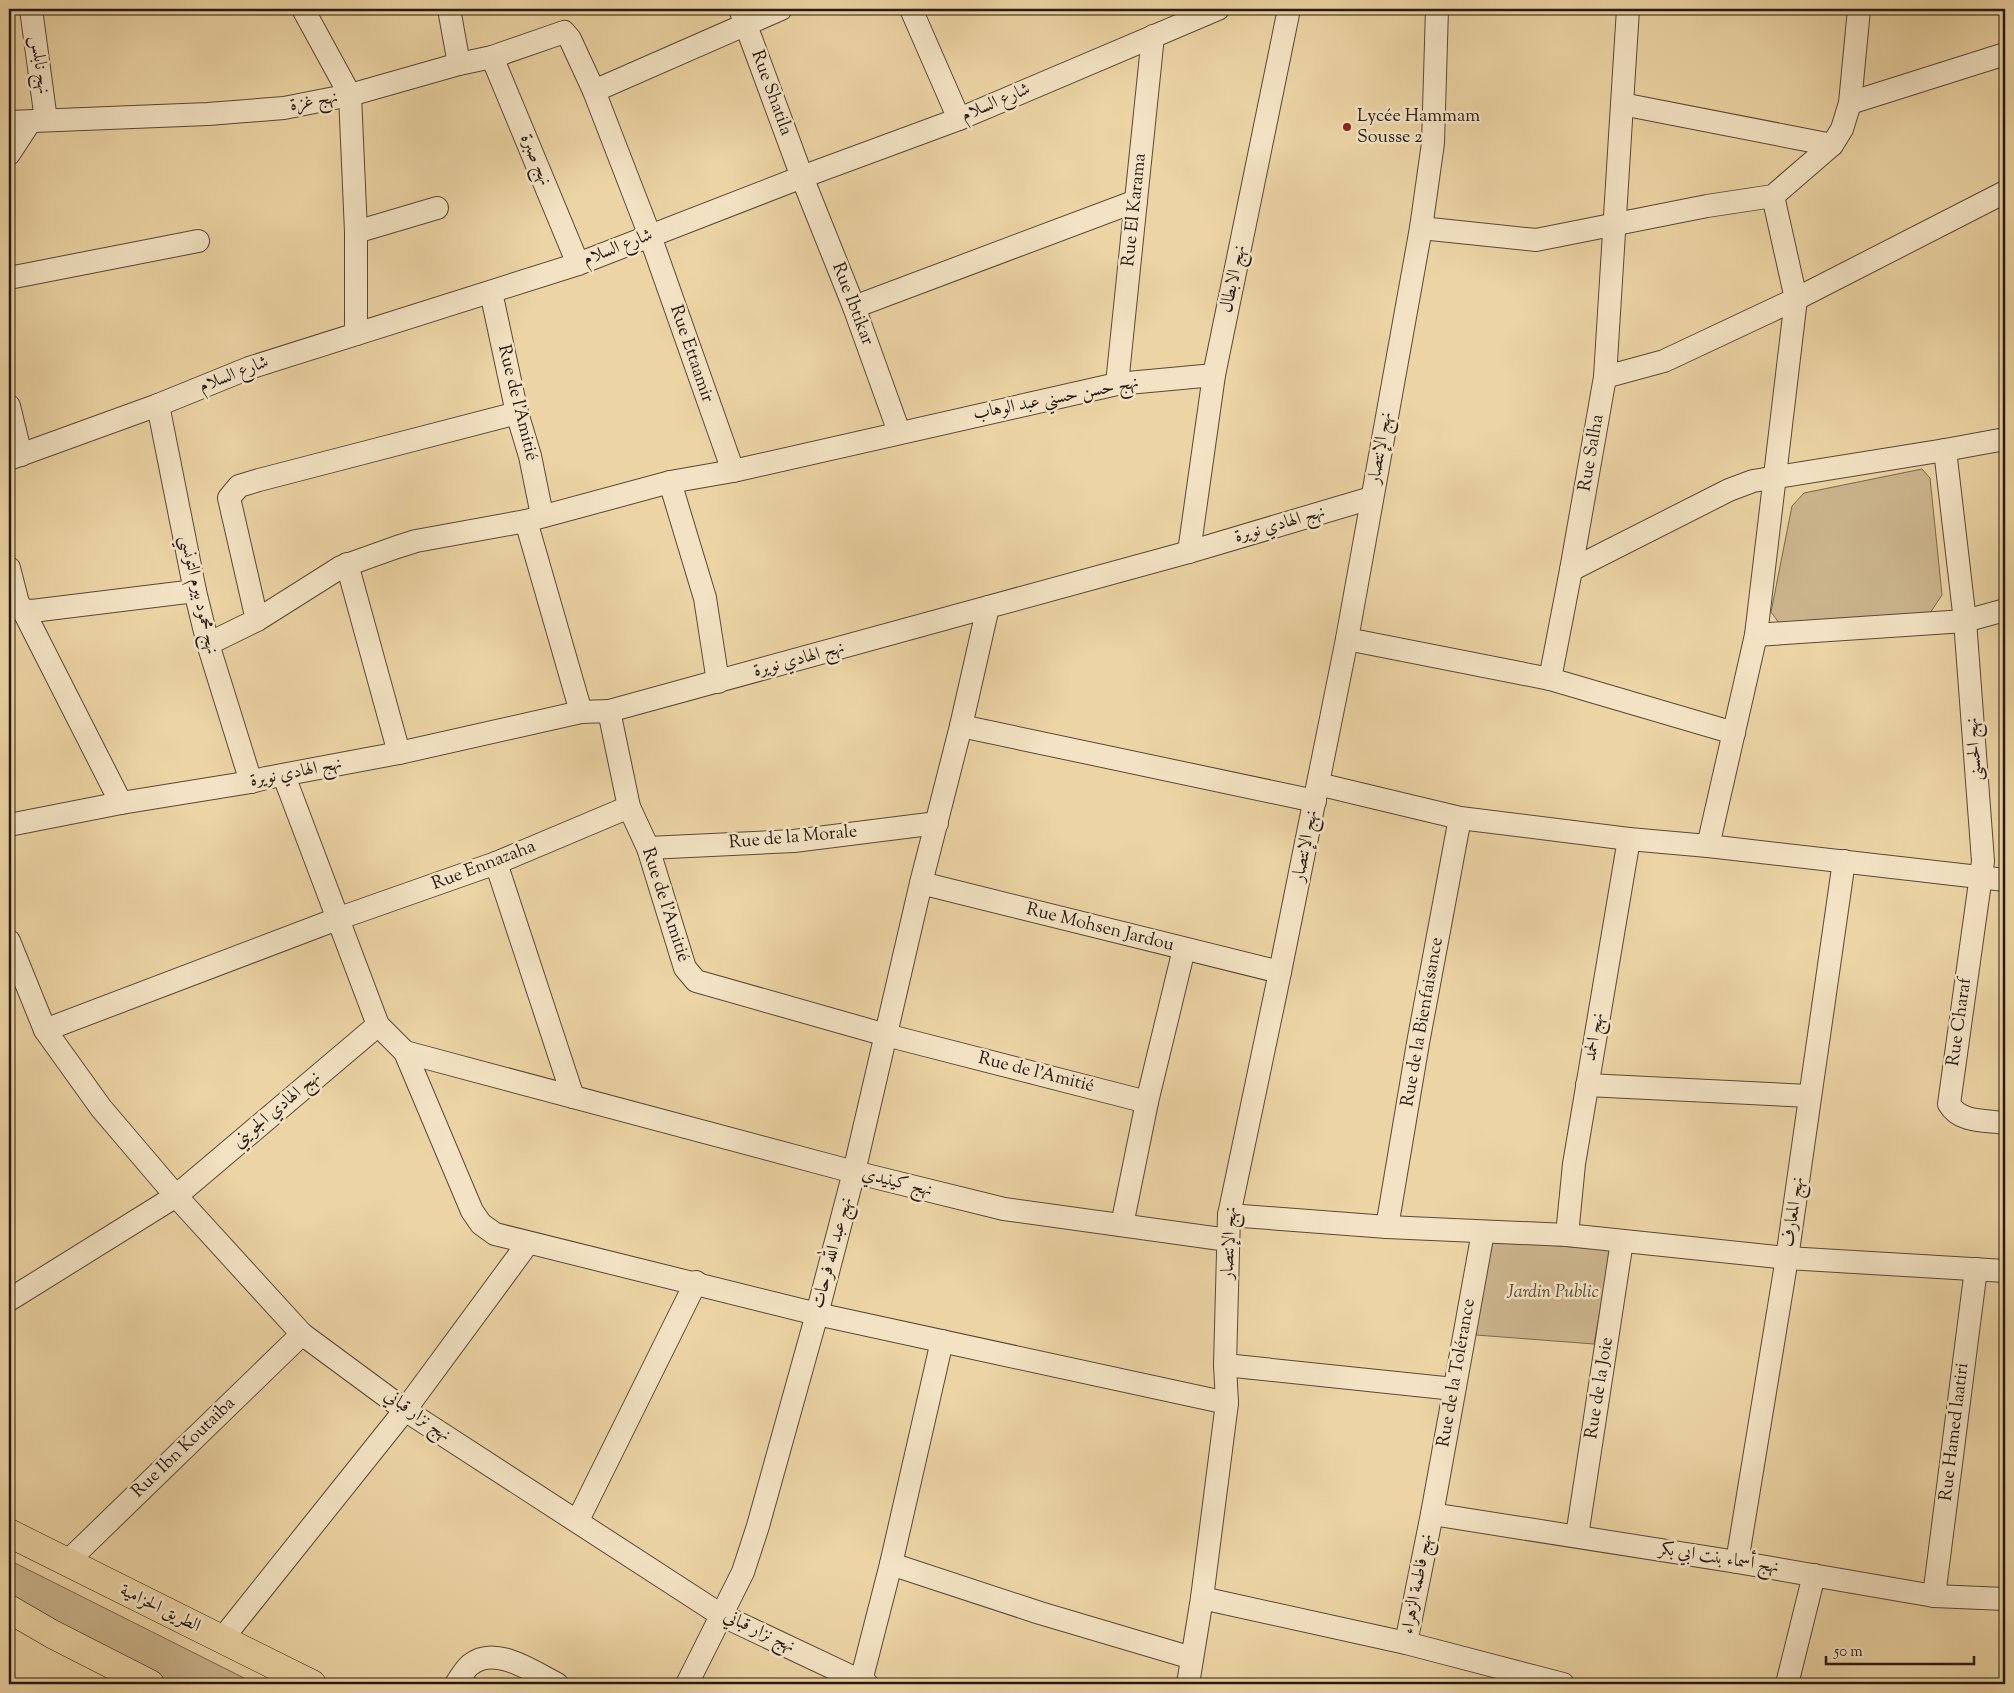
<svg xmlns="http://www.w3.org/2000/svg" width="2014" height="1693" font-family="'Sorts Mill Goudy',Amiri,serif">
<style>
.green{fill:#cbb48c;stroke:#796750}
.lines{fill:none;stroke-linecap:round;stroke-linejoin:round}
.minor-casing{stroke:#584839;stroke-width:24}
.highway-casing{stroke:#271a15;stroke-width:29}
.minor{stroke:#f3e3c4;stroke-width:22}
.highway{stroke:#ecd4a4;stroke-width:28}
.poi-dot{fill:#8f2418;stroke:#f3e3c4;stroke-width:2}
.labels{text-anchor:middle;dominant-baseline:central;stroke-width:5;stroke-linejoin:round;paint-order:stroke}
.street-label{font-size:18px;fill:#271a15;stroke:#f3e3c4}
.poi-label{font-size:18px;fill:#271a15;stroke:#f3e3c4;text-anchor:start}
.park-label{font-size:18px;font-style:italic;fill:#584839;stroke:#f3e3c4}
</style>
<rect width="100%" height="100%" fill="#ecd4a4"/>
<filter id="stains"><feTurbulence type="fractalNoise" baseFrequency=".004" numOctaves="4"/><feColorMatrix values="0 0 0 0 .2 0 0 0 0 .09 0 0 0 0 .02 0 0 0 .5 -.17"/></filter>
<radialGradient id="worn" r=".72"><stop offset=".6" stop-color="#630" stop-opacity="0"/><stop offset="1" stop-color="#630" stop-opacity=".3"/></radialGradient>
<g class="green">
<path d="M 1922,469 L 1930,478 L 1942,595 L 1930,613 L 1779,623 L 1771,612 L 1792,506 L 1804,493 Z"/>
<path d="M 1481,1240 L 1611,1250 L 1594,1344 L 1476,1335 Z"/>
<path d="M 9,1560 L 256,1684 L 174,1684 L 9,1597 Z"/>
</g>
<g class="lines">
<g class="minor-casing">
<g id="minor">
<path d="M 31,9 L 46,120"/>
<path d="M 303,9 L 350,95 L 356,232 L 356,334"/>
<path d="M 449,9 L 459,64"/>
<path d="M 740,9 L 802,177 L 854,307 L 899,432"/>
<path d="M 911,9 L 959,119"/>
<path d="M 492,57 L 578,264"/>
<path d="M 594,91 L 781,9"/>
<path d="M 1850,103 L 2005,54"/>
<path d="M 1622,104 L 1628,9"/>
<path d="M 9,122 L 208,114 L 284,108 L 350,95 L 459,64 L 492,57 L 564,32 L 570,39 L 594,91 L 650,236 L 733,471"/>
<path d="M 9,154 L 30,122"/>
<path d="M 1421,228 L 1536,240 L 1707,206 L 1773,196 L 1832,145 L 1842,129 L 1850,103 L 1859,9"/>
<path d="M 356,232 L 437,208"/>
<path d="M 9,278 L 198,241"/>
<path d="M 491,292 L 517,413 L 530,456 L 542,515"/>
<path d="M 854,307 L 1136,201"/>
<path d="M 1605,377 L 1664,361 L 1796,299 L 2005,192"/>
<path d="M 1117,384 L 1153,36"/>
<path d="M 158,405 L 195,591 L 208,644 L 251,782"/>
<path d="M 9,406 L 21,455"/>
<path d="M 1945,450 L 1965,621 L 1983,861 L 1949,1104 C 1960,1123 1985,1120 2005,1123"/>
<path d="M 9,459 L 158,405 L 249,368 L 578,264 L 802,177 L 959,119 L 1218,9"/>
<path d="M 670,482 L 705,598 L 718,682"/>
<path d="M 526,521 L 581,712"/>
<path d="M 1189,552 L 1214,375 L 1289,9"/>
<path d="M 347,564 L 399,753"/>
<path d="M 9,568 L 18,603 L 23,610 L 32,611 L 195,591"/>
<path d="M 1571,570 L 1729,490 L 1753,481 L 1945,450 L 2005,439"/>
<path d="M 23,610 L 121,803"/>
<path d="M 257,620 L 229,498 L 239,486 L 259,480 L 517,413"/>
<path d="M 1756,635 L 1965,621 L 2005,610"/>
<path d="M 1347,639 L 1550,679 L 1734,733"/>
<path d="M 208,644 L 257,620 L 341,567 L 397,547 L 416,541 L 526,521 L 670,482 L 733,471 L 1117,384 L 1214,375"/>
<path d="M 1550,679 L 1571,570 L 1605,377 L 1622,104 L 1832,145"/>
<path d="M 609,711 L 988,607"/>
<path d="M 961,726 L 1315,801"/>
<path d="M 284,776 L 378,1025 L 405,1052 L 854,1172 L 1004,1209 L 1228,1240"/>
<path d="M 1318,784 L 1460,818 L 1629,839 L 1708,846 L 2005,880"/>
<path d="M 9,825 L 121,803 L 251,782 L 266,778 L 399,753 L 581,712 L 609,711 L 629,807 L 648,848 L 685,968 L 696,981 L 886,1035 L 1147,1102"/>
<path d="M 1708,846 L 1756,635 L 1796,299 L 1773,196"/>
<path d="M 648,848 L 794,841 L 937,823"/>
<path d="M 496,863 L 573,1097"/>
<path d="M 921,883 L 1280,972"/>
<path d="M 9,941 L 45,1030 L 101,1108 L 176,1196 L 302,1334 L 405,1410 L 721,1615 L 867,1684"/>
<path d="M 45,1030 L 337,919 L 496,863 L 629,807"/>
<path d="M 405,1052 L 472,1211 L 481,1224 L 495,1234 L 817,1314 L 1227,1403"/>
<path d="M 1587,1085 L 1809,1096"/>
<path d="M 1229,1215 L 1387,1227 L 1567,1235 L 1787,1258 L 2005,1271"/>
<path d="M 1122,1225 L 1147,1102 L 1184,949"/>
<path d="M 1387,1227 L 1418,1043 L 1460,818"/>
<path d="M 1483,1232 L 1432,1514 L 1406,1643 L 1563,1684"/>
<path d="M 1567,1235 L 1574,1164 L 1629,839"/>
<path d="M 9,1300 L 176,1196 L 378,1025"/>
<path d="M 1225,1365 L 1454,1389"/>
<path d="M 1432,1514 L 1737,1562 L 1934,1596 L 2005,1599"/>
<path d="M 578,1520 L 696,1282"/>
<path d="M 1577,1536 L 1622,1241"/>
<path d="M 1737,1562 L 1787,1258 L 1844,861"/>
<path d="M 66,1563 L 302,1334"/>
<path d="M 891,1564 L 1040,1613 L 1192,1658"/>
<path d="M 1934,1596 L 1976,1269"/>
<path d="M 1202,1598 L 1406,1643"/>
<path d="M 222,1639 L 405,1410 L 528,1243"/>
<path d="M 861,1681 L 891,1564 L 942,1341"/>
<path d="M 456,1684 C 460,1678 465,1669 470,1665 C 495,1644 533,1672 557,1684"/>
<path d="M 687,1684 L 743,1572 L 758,1526 L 817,1314 L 854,1172 L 921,883 L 961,726 L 988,607 L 1189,552 L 1371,498"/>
<path d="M 1188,1684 L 1202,1598 L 1227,1403 L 1225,1365 L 1229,1215 L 1280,972 L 1347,639 L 1421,228 L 1433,143 L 1437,9"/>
<path d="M 1787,1684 L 1814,1575"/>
</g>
</g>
<g class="highway-casing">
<g id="highway">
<path d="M 9,1533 L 312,1684"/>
<path d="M 9,1609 L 52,1634 L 150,1684"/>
</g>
</g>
<use href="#minor" class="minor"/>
<use href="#highway" class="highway"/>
</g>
<circle class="poi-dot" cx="1347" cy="127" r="5"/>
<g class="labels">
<g class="street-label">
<text transform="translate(39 65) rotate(82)">نهج نابلس</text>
<text transform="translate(771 93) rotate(70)">Rue Shatila</text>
<text transform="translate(314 102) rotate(-10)">نهج غزة</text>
<text transform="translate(996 103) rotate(-23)">شارع السلام</text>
<text transform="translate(535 160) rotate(67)">نهج صبرة</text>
<text transform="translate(1135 210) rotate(-84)">Rue El Karama</text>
<text transform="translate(618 248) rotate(-21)">شارع السلام</text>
<text transform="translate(1234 279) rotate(-78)">نهج الابطال</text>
<text transform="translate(852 304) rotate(69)">Rue Ibtikar</text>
<text transform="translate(691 354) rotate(71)">Rue Ettaamir</text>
<text transform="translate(234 375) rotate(-21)">شارع السلام</text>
<text transform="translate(1056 399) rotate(-11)">نهج حسن حسني عبد الوهاب</text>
<text transform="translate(517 403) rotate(76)">Rue de l'Amitié</text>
<text transform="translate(1381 448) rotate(-80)">نهج الإنتصار</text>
<text transform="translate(1592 453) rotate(-80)">Rue Salha</text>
<text transform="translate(1280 525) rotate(-16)">نهج الهادي نويرة</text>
<text transform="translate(198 595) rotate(77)">نهج محمود بيرم التونسي</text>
<text transform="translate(799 660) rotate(-15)">نهج الهادي نويرة</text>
<text transform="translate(1975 749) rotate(-94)">نهج الحسنى</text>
<text transform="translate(296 773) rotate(-11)">نهج الهادي نويرة</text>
<text transform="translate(793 838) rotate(-5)">Rue de la Morale</text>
<text transform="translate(1306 846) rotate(-79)">نهج الإنتصار</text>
<text transform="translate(484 866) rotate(-21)">Rue Ennazaha</text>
<text transform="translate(665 905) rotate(72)">Rue de l'Amitié</text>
<text transform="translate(1100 928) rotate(14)">Rue Mohsen Jardou</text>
<text transform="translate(1423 1022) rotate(-80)">Rue de la Bienfaisance</text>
<text transform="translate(1960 1022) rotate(-82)">Rue Charaf</text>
<text transform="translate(1595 1037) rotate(-80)">نهج الحمد</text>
<text transform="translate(1036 1073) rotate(14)">Rue de l'Amitié</text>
<text transform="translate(277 1110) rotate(-40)">نهج الهادي الجويني</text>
<text transform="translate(897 1183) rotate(14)">نهج كينيدي</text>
<text transform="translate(1794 1212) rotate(-82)">نهج المعارف</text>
<text transform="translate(1230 1243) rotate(-87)">نهج الإنتصار</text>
<text transform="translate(833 1253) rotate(-75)">نهج عبد الله فرحات</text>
<text transform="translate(1457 1373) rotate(-80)">Rue de la Tolérance</text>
<text transform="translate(1600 1388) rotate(-81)">Rue de la Joie</text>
<text transform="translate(417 1416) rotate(35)">نهج نزار قباني</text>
<text transform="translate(1955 1432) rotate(-83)">Rue Hamed laatiri</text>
<text transform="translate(184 1448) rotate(-44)">Rue Ibn Koutaiba</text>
<text transform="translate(1719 1559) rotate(9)">نهج أسماء بنت ابي بكر</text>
<text transform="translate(1418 1584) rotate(-79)">نهج فاطمة الزهراء</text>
<text transform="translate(160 1609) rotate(26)">الطريق الحزامية</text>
<text transform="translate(759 1632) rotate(25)">نهج نزار قباني</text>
</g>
<g class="poi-label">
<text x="1357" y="117">Lycée Hammam<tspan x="1357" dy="21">Sousse 2</tspan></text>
</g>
<g class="park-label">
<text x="1553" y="1293">Jardin Public</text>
</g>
</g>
<rect width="2014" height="1693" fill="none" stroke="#ecd4a4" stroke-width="30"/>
<rect x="10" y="10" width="1994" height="1673" fill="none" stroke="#271a15" stroke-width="2.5"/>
<rect x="15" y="15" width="1984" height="1663" fill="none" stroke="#271a15"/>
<path d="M1826 1656v8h148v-8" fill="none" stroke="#271a15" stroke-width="2.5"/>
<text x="1834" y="1656" font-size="15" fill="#271a15" stroke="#f3e3c4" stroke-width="4" paint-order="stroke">50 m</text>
<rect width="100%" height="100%" filter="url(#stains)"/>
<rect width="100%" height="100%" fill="url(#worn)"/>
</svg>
